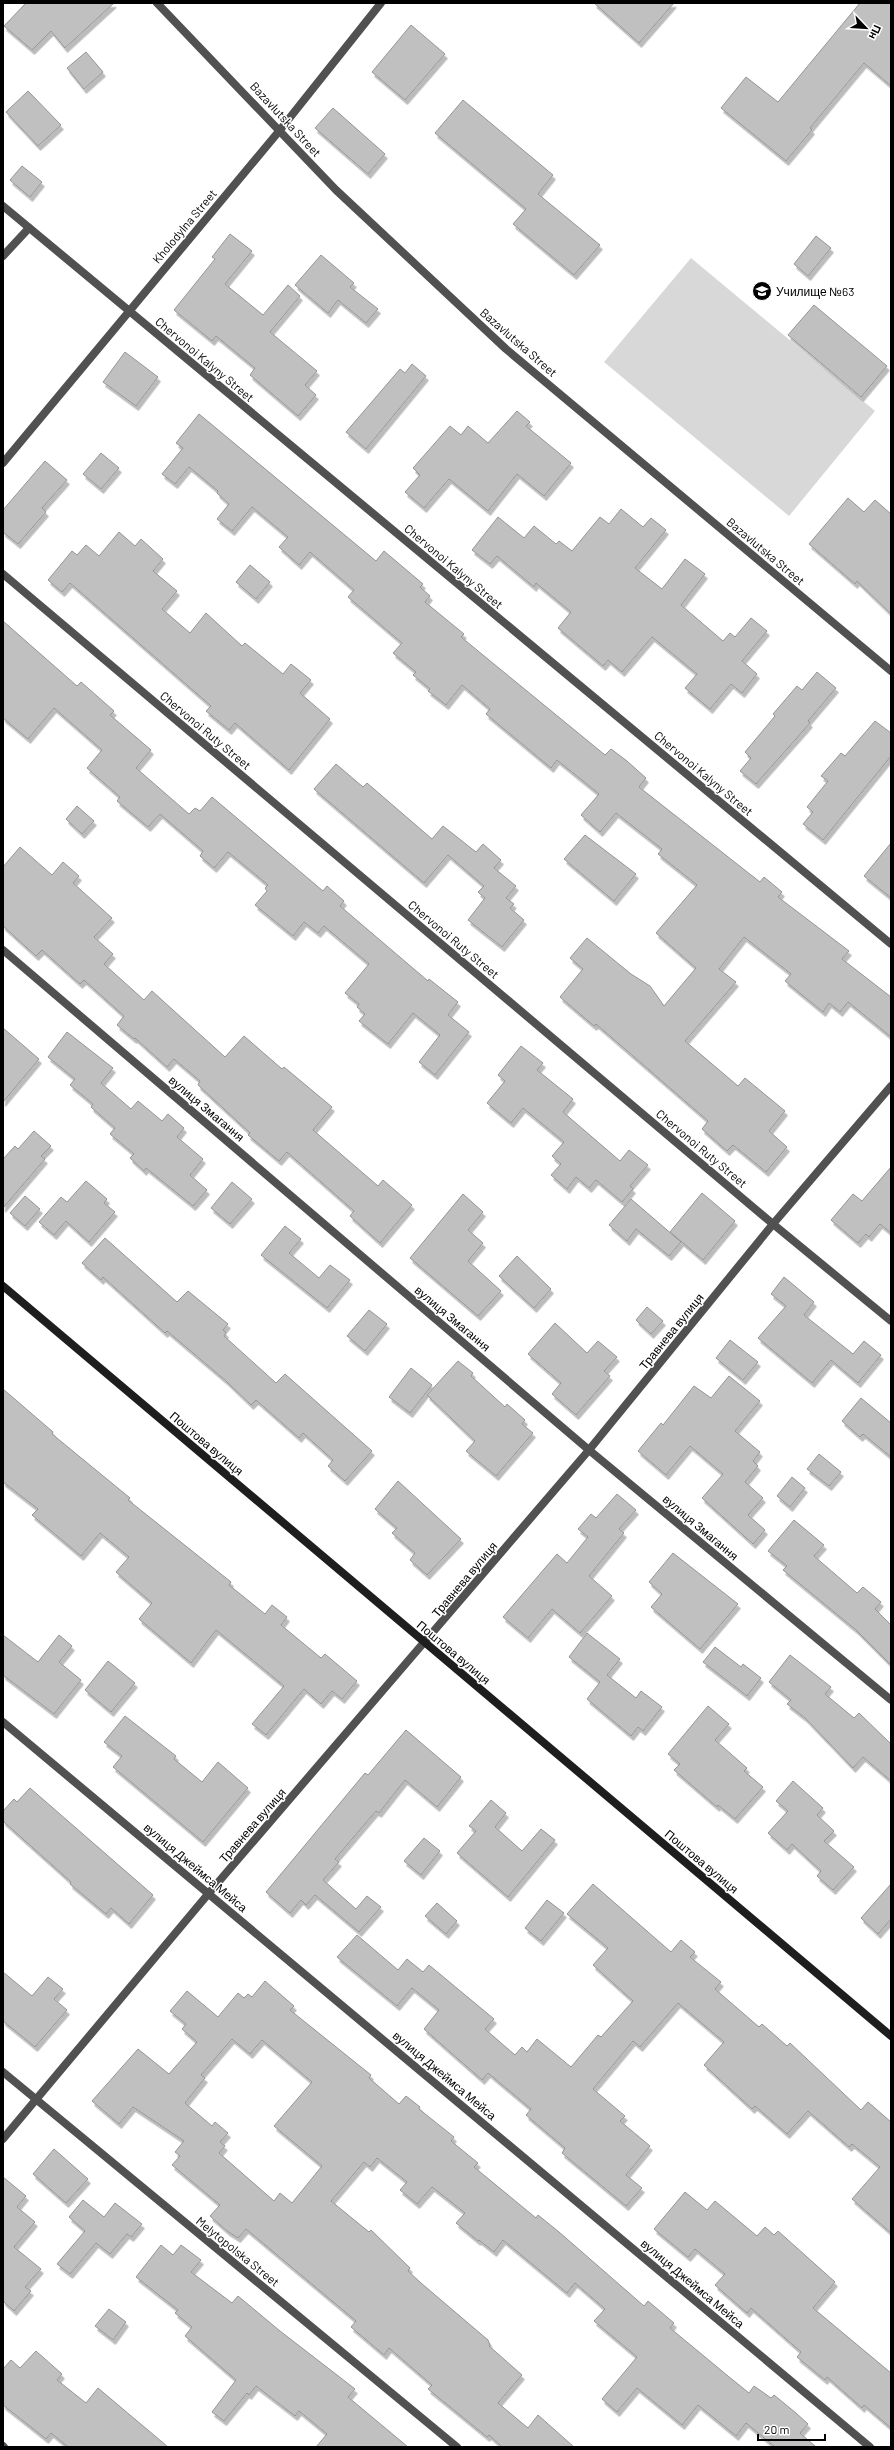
<svg xmlns="http://www.w3.org/2000/svg" width="894" height="2450" font-family="Barlow,sans-serif">
<style>
.green{fill:#d8d8d8}
.building{fill:#c0c0c0;stroke:#959595;fill-rule:evenodd;filter:url(#shadow)}
.lines{fill:none;stroke-linecap:round;stroke-linejoin:round}
.lane{stroke:#515151;stroke-width:8}
.street{stroke:#515151;stroke-width:8}
.secondary{stroke:#1e1e1e;stroke-width:8}
.labels{text-anchor:middle;dominant-baseline:central;stroke-width:3;stroke-linejoin:round;paint-order:stroke}
.street-label{font-size:12px;fill:#000;stroke:#fff}
.poi-label{font-size:12px;fill:#000;stroke:#fff;text-anchor:start}
</style>
<defs>
<filter id="shadow"><feDropShadow dx="2.5" dy="4.5" stdDeviation="0" flood-color="#0004"/></filter>
</defs>
<rect width="100%" height="100%" fill="#fff"/>
<path class="green" d="M 691,258 L 875,411 L 789,516 L 604,362 Z"/>
<g class="building">
<path d="M 26,3 L 114,3 L 65,48 L 51,31 L 32,50 L 4,26 Z"/>
<path d="M 594,3 L 674,3 L 639,43 Z"/>
<path d="M 860,3 L 891,3 L 891,86 L 864,63 L 810,128 L 812,130 L 786,161 L 721,108 L 746,77 L 778,102 Z"/>
<path d="M 411,25 L 445,54 L 405,100 L 372,72 Z"/>
<path d="M 86,52 L 103,72 L 84,89 L 67,68 Z"/>
<path d="M 28,91 L 61,125 L 38,146 L 6,112 Z"/>
<path d="M 463,100 L 553,175 L 538,194 L 600,245 L 574,275 L 513,224 L 526,209 L 435,133 Z"/>
<path d="M 333,108 L 385,154 L 368,174 L 315,128 Z"/>
<path d="M 22,166 L 42,182 L 30,197 L 10,180 Z"/>
<path d="M 230,234 L 252,251 L 225,284 L 263,315 L 288,285 L 300,296 L 270,332 L 317,371 L 305,385 L 316,395 L 298,416 L 250,375 L 255,368 L 216,336 L 212,341 L 174,310 L 215,259 L 212,257 Z"/>
<path d="M 816,236 L 831,248 L 808,276 L 794,264 Z"/>
<path d="M 321,255 L 354,283 L 350,287 L 378,309 L 366,323 L 338,300 L 328,313 L 295,285 Z"/>
<path d="M 814,305 L 887,366 L 861,397 L 788,335 Z"/>
<path d="M 125,352 L 158,377 L 136,406 L 103,382 Z"/>
<path d="M 412,364 L 426,376 L 366,449 L 346,432 L 400,369 L 405,373 Z"/>
<path d="M 517,411 L 530,422 L 526,426 L 571,463 L 544,496 L 517,474 L 488,511 L 449,479 L 424,508 L 405,492 L 420,475 L 413,468 L 450,426 L 461,435 L 468,426 L 488,443 Z"/>
<path d="M 199,414 L 376,561 L 384,551 L 423,584 L 420,587 L 430,596 L 425,602 L 464,634 L 461,637 L 605,755 L 611,749 L 627,761 L 646,778 L 639,787 L 760,882 L 764,877 L 782,892 L 778,897 L 849,951 L 842,959 L 891,997 L 891,1037 L 848,1002 L 840,1012 L 829,1003 L 823,1012 L 785,981 L 791,974 L 744,937 L 719,969 L 736,982 L 685,1041 L 738,1086 L 745,1078 L 785,1111 L 769,1131 L 787,1147 L 766,1172 L 733,1145 L 727,1151 L 702,1129 L 708,1121 L 596,1024 L 594,1026 L 560,997 L 583,969 L 570,958 L 587,938 L 631,974 L 650,986 L 664,1006 L 696,968 L 656,933 L 697,885 L 658,854 L 662,849 L 616,813 L 600,832 L 581,815 L 599,794 L 557,760 L 551,768 L 486,714 L 490,709 L 462,685 L 446,705 L 428,691 L 430,689 L 413,675 L 416,672 L 393,653 L 402,643 L 348,597 L 354,590 L 310,552 L 299,565 L 279,547 L 288,537 L 252,507 L 232,531 L 217,519 L 229,504 L 217,493 L 218,491 L 189,467 L 175,484 L 162,474 L 183,448 L 176,443 Z"/>
<path d="M 101,453 L 119,468 L 101,489 L 83,474 Z"/>
<path d="M 45,461 L 67,480 L 42,508 L 46,512 L 18,544 L 3,532 L 3,510 Z"/>
<path d="M 848,498 L 864,512 L 875,500 L 891,514 L 891,614 L 857,581 L 855,584 L 809,544 Z"/>
<path d="M 621,509 L 643,527 L 651,518 L 666,530 L 635,568 L 662,589 L 685,559 L 705,574 L 681,605 L 723,641 L 730,633 L 735,637 L 751,618 L 767,631 L 742,661 L 757,674 L 742,693 L 731,684 L 710,709 L 685,688 L 697,674 L 652,637 L 622,672 L 608,660 L 603,666 L 558,628 L 571,612 L 536,583 L 534,587 L 497,556 L 490,564 L 472,550 L 498,517 L 524,538 L 534,526 L 556,544 L 559,541 L 572,551 L 600,517 L 609,524 Z"/>
<path d="M 119,532 L 135,546 L 141,539 L 163,559 L 153,571 L 177,591 L 162,609 L 190,633 L 206,613 L 242,646 L 245,643 L 283,674 L 291,664 L 311,680 L 300,693 L 330,719 L 289,770 L 235,723 L 229,730 L 206,711 L 211,706 L 70,583 L 62,592 L 48,580 L 72,551 L 77,555 L 86,545 L 99,556 Z"/>
<path d="M 250,565 L 270,582 L 256,599 L 236,582 Z"/>
<path d="M 3,621 L 77,686 L 81,682 L 114,711 L 110,715 L 151,750 L 136,768 L 189,814 L 195,808 L 200,811 L 212,797 L 323,891 L 327,886 L 344,901 L 340,906 L 428,981 L 429,979 L 458,1002 L 448,1015 L 469,1032 L 435,1075 L 419,1062 L 440,1035 L 413,1013 L 388,1044 L 359,1021 L 365,1014 L 357,1007 L 359,1004 L 345,993 L 369,964 L 324,926 L 318,933 L 304,922 L 293,936 L 255,905 L 267,891 L 265,888 L 268,885 L 228,852 L 214,868 L 200,856 L 203,851 L 160,814 L 148,827 L 117,801 L 120,797 L 87,768 L 102,750 L 54,708 L 28,739 L 3,718 Z"/>
<path d="M 817,672 L 836,688 L 808,721 L 810,723 L 756,784 L 740,771 L 751,758 L 745,752 L 775,716 L 773,714 L 797,686 L 802,690 Z"/>
<path d="M 875,721 L 891,733 L 891,756 L 823,840 L 803,824 L 813,812 L 807,807 L 828,781 L 821,776 L 841,753 L 845,756 Z"/>
<path d="M 336,764 L 363,787 L 367,783 L 432,839 L 443,826 L 476,852 L 483,844 L 501,860 L 494,868 L 516,886 L 506,898 L 514,904 L 510,908 L 524,920 L 502,947 L 468,920 L 485,898 L 478,892 L 484,886 L 448,855 L 424,883 L 314,789 Z"/>
<path d="M 77,806 L 94,821 L 82,834 L 66,819 Z"/>
<path d="M 585,835 L 636,874 L 614,901 L 564,859 Z"/>
<path d="M 891,843 L 891,898 L 864,876 Z"/>
<path d="M 20,847 L 52,875 L 63,862 L 79,876 L 73,883 L 112,918 L 94,937 L 113,954 L 104,964 L 144,1000 L 152,991 L 225,1057 L 244,1036 L 282,1069 L 284,1067 L 332,1107 L 313,1130 L 378,1186 L 383,1180 L 412,1205 L 380,1243 L 350,1216 L 354,1211 L 287,1152 L 279,1161 L 248,1135 L 250,1133 L 198,1085 L 200,1081 L 174,1059 L 167,1067 L 135,1038 L 134,1039 L 117,1025 L 124,1016 L 84,980 L 80,984 L 42,950 L 36,956 L 3,926 L 3,867 Z"/>
<path d="M 3,1028 L 39,1059 L 3,1102 Z"/>
<path d="M 67,1032 L 113,1068 L 101,1083 L 131,1109 L 138,1101 L 162,1121 L 168,1114 L 184,1128 L 177,1137 L 203,1159 L 190,1175 L 207,1190 L 193,1206 L 146,1168 L 144,1171 L 130,1158 L 134,1154 L 110,1134 L 115,1128 L 91,1107 L 93,1104 L 70,1085 L 75,1079 L 48,1057 Z"/>
<path d="M 521,1046 L 543,1063 L 537,1070 L 573,1099 L 563,1112 L 620,1161 L 629,1150 L 648,1165 L 630,1186 L 633,1189 L 622,1202 L 596,1180 L 589,1188 L 576,1177 L 567,1189 L 551,1175 L 561,1164 L 552,1156 L 564,1142 L 523,1108 L 511,1123 L 487,1103 L 505,1081 L 498,1075 Z"/>
<path d="M 34,1131 L 51,1146 L 41,1156 L 45,1159 L 3,1208 L 3,1159 L 15,1146 L 18,1149 Z"/>
<path d="M 891,1167 L 891,1233 L 880,1224 L 869,1237 L 866,1234 L 858,1243 L 831,1220 L 853,1194 L 862,1201 Z"/>
<path d="M 86,1181 L 107,1199 L 104,1203 L 115,1212 L 89,1242 L 66,1221 L 54,1235 L 39,1222 L 61,1197 L 67,1202 Z"/>
<path d="M 232,1182 L 252,1199 L 230,1224 L 211,1208 Z"/>
<path d="M 702,1193 L 735,1221 L 703,1260 L 670,1232 Z"/>
<path d="M 463,1194 L 483,1212 L 468,1230 L 483,1243 L 468,1261 L 501,1291 L 478,1316 L 410,1258 Z"/>
<path d="M 25,1196 L 40,1209 L 25,1226 L 10,1213 Z"/>
<path d="M 631,1199 L 681,1242 L 669,1256 L 636,1229 L 627,1241 L 609,1225 Z"/>
<path d="M 285,1226 L 301,1239 L 289,1253 L 319,1278 L 330,1265 L 350,1280 L 327,1308 L 261,1255 Z"/>
<path d="M 105,1238 L 177,1302 L 188,1291 L 228,1324 L 223,1330 L 226,1333 L 224,1336 L 276,1383 L 285,1374 L 372,1451 L 345,1481 L 328,1466 L 333,1460 L 303,1433 L 299,1438 L 256,1400 L 251,1405 L 226,1381 L 167,1331 L 165,1333 L 103,1277 L 101,1280 L 82,1263 Z"/>
<path d="M 517,1256 L 551,1289 L 534,1308 L 499,1276 Z"/>
<path d="M 784,1277 L 814,1302 L 804,1315 L 853,1354 L 864,1341 L 881,1355 L 858,1383 L 831,1360 L 812,1383 L 758,1338 L 786,1306 L 771,1294 Z"/>
<path d="M 647,1307 L 663,1321 L 651,1334 L 636,1320 Z"/>
<path d="M 369,1310 L 387,1324 L 365,1351 L 347,1336 Z"/>
<path d="M 555,1323 L 587,1353 L 598,1341 L 617,1357 L 604,1371 L 610,1376 L 576,1415 L 552,1394 L 561,1383 L 528,1354 Z"/>
<path d="M 730,1340 L 758,1362 L 743,1380 L 716,1358 Z"/>
<path d="M 458,1361 L 473,1373 L 471,1376 L 505,1407 L 507,1404 L 525,1420 L 522,1424 L 533,1433 L 496,1476 L 466,1451 L 475,1441 L 427,1395 Z"/>
<path d="M 411,1368 L 432,1385 L 410,1413 L 389,1397 Z"/>
<path d="M 729,1376 L 760,1401 L 735,1431 L 760,1452 L 753,1461 L 758,1466 L 745,1482 L 763,1498 L 748,1515 L 765,1530 L 753,1544 L 702,1498 L 723,1474 L 690,1446 L 666,1475 L 638,1451 L 661,1423 L 663,1425 L 694,1386 L 711,1398 Z"/>
<path d="M 3,1389 L 53,1432 L 52,1434 L 130,1498 L 128,1500 L 231,1582 L 229,1585 L 265,1614 L 272,1605 L 287,1617 L 281,1625 L 321,1658 L 325,1654 L 357,1681 L 342,1699 L 332,1691 L 321,1704 L 304,1689 L 266,1735 L 252,1724 L 284,1686 L 216,1630 L 191,1663 L 139,1619 L 152,1603 L 116,1572 L 129,1557 L 100,1533 L 81,1556 L 32,1515 L 38,1509 L 3,1482 Z"/>
<path d="M 861,1398 L 891,1423 L 891,1457 L 863,1434 L 860,1437 L 842,1421 Z"/>
<path d="M 819,1454 L 841,1472 L 829,1486 L 807,1469 Z"/>
<path d="M 792,1477 L 805,1488 L 790,1507 L 777,1496 Z"/>
<path d="M 398,1481 L 461,1539 L 427,1575 L 410,1560 L 415,1553 L 392,1533 L 397,1528 L 375,1509 Z"/>
<path d="M 617,1494 L 636,1510 L 619,1529 L 624,1533 L 589,1576 L 612,1596 L 580,1633 L 552,1609 L 528,1638 L 503,1617 L 557,1554 L 567,1563 L 588,1537 L 578,1529 L 591,1514 L 596,1518 Z"/>
<path d="M 794,1520 L 824,1545 L 814,1556 L 857,1593 L 863,1587 L 881,1602 L 875,1609 L 891,1625 L 891,1665 L 856,1630 L 783,1570 L 787,1566 L 768,1551 Z"/>
<path d="M 673,1553 L 738,1604 L 700,1649 L 651,1607 L 662,1594 L 649,1582 Z"/>
<path d="M 587,1633 L 620,1659 L 607,1675 L 636,1698 L 641,1691 L 662,1707 L 643,1731 L 638,1727 L 631,1736 L 587,1699 L 600,1682 L 569,1657 Z"/>
<path d="M 3,1635 L 38,1662 L 59,1635 L 72,1646 L 59,1662 L 81,1680 L 54,1714 L 3,1675 Z"/>
<path d="M 715,1647 L 741,1667 L 743,1664 L 761,1678 L 747,1696 L 703,1662 Z"/>
<path d="M 790,1655 L 831,1687 L 825,1694 L 854,1718 L 859,1713 L 891,1744 L 891,1781 L 863,1757 L 853,1768 L 805,1718 L 787,1704 L 791,1700 L 769,1682 Z"/>
<path d="M 108,1661 L 135,1683 L 111,1712 L 85,1690 Z"/>
<path d="M 708,1706 L 729,1724 L 715,1740 L 747,1768 L 744,1771 L 763,1787 L 735,1819 L 718,1805 L 717,1807 L 674,1770 L 680,1764 L 668,1754 Z"/>
<path d="M 125,1716 L 176,1756 L 174,1759 L 202,1782 L 218,1762 L 248,1788 L 203,1842 L 113,1767 L 122,1756 L 104,1742 Z"/>
<path d="M 406,1730 L 461,1777 L 437,1807 L 405,1780 L 379,1813 L 376,1811 L 335,1859 L 339,1862 L 323,1880 L 356,1909 L 367,1896 L 381,1907 L 359,1932 L 315,1895 L 306,1905 L 301,1900 L 290,1913 L 266,1892 L 365,1773 L 368,1775 Z"/>
<path d="M 793,1781 L 823,1808 L 817,1815 L 834,1831 L 824,1841 L 854,1867 L 833,1890 L 817,1876 L 821,1871 L 792,1844 L 787,1850 L 768,1833 L 788,1811 L 776,1801 Z"/>
<path d="M 30,1788 L 153,1895 L 129,1924 L 111,1908 L 106,1914 L 70,1884 L 71,1882 L 3,1821 L 3,1811 L 14,1799 L 17,1802 Z"/>
<path d="M 491,1800 L 506,1813 L 495,1827 L 522,1851 L 541,1829 L 555,1840 L 508,1897 L 457,1853 L 476,1831 L 469,1826 Z"/>
<path d="M 424,1838 L 440,1851 L 421,1875 L 404,1861 Z"/>
<path d="M 593,1884 L 671,1952 L 681,1940 L 695,1952 L 690,1957 L 721,1982 L 715,1989 L 759,2027 L 762,2024 L 787,2046 L 790,2043 L 861,2110 L 868,2102 L 891,2122 L 891,2233 L 852,2199 L 880,2167 L 852,2144 L 849,2147 L 808,2111 L 787,2134 L 755,2106 L 752,2109 L 704,2065 L 724,2042 L 678,2003 L 640,2047 L 633,2041 L 593,2089 L 625,2116 L 620,2121 L 650,2146 L 626,2175 L 642,2188 L 626,2206 L 562,2153 L 565,2148 L 526,2115 L 531,2109 L 488,2073 L 482,2080 L 424,2029 L 439,2010 L 412,1988 L 397,2006 L 337,1957 L 357,1935 L 398,1970 L 407,1959 L 423,1972 L 429,1965 L 494,2019 L 485,2029 L 515,2055 L 522,2047 L 527,2052 L 537,2039 L 571,2067 L 598,2035 L 601,2037 L 633,2001 L 593,1965 L 608,1948 L 567,1914 Z"/>
<path d="M 891,1884 L 891,1919 L 878,1934 L 861,1918 Z"/>
<path d="M 547,1900 L 564,1913 L 541,1941 L 525,1928 Z"/>
<path d="M 437,1903 L 457,1921 L 446,1934 L 425,1916 Z"/>
<path d="M 3,1972 L 32,1996 L 48,1977 L 63,1989 L 54,1999 L 67,2010 L 35,2047 L 3,2021 Z"/>
<path d="M 265,1981 L 294,2006 L 290,2010 L 371,2075 L 369,2078 L 399,2104 L 406,2096 L 420,2107 L 419,2109 L 454,2137 L 451,2141 L 478,2163 L 474,2167 L 536,2218 L 538,2215 L 559,2232 L 644,2306 L 648,2301 L 674,2323 L 670,2328 L 728,2376 L 749,2393 L 754,2386 L 771,2398 L 774,2395 L 796,2413 L 808,2424 L 800,2433 L 816,2447 L 775,2447 L 746,2423 L 736,2436 L 698,2405 L 682,2425 L 637,2388 L 617,2412 L 602,2399 L 637,2357 L 594,2321 L 605,2309 L 575,2283 L 567,2293 L 503,2240 L 494,2252 L 479,2240 L 478,2241 L 456,2223 L 465,2213 L 432,2187 L 417,2204 L 400,2190 L 407,2182 L 377,2158 L 370,2167 L 364,2162 L 331,2201 L 369,2232 L 371,2230 L 410,2268 L 408,2271 L 421,2283 L 488,2340 L 490,2345 L 489,2346 L 522,2375 L 498,2403 L 528,2428 L 538,2415 L 574,2447 L 502,2447 L 489,2435 L 487,2437 L 428,2389 L 432,2385 L 389,2348 L 384,2355 L 351,2327 L 356,2321 L 246,2229 L 238,2238 L 227,2231 L 210,2216 L 220,2205 L 172,2165 L 180,2156 L 175,2152 L 184,2141 L 133,2107 L 119,2124 L 92,2101 L 138,2049 L 169,2074 L 197,2042 L 182,2029 L 186,2024 L 170,2011 L 187,1991 L 218,2017 L 238,1993 L 244,1998 L 248,1994 L 252,1997 ZM 232,2039 L 250,2054 L 262,2040 L 312,2082 L 274,2126 L 322,2166 L 292,2203 L 280,2193 L 274,2201 L 219,2153 L 225,2146 L 220,2142 L 228,2133 L 215,2122 L 212,2126 L 185,2103 L 205,2078 L 201,2075 Z"/>
<path d="M 54,2149 L 88,2179 L 66,2203 L 33,2174 Z"/>
<path d="M 3,2177 L 26,2196 L 17,2207 L 35,2222 L 14,2247 L 41,2269 L 25,2287 L 31,2291 L 14,2311 L 3,2301 Z"/>
<path d="M 685,2192 L 707,2210 L 715,2201 L 757,2236 L 765,2227 L 774,2235 L 778,2231 L 835,2282 L 813,2308 L 891,2373 L 891,2428 L 864,2405 L 862,2408 L 827,2377 L 825,2380 L 797,2357 L 801,2352 L 751,2308 L 747,2313 L 715,2285 L 725,2274 L 695,2249 L 688,2257 L 654,2229 Z"/>
<path d="M 83,2200 L 104,2217 L 115,2203 L 142,2224 L 131,2237 L 127,2234 L 110,2254 L 96,2243 L 70,2274 L 57,2264 L 85,2231 L 69,2217 Z"/>
<path d="M 161,2245 L 173,2255 L 181,2245 L 201,2260 L 191,2272 L 232,2303 L 238,2296 L 280,2331 L 337,2375 L 355,2389 L 348,2397 L 408,2447 L 316,2447 L 327,2434 L 299,2411 L 295,2416 L 256,2386 L 249,2395 L 247,2393 L 224,2421 L 212,2412 L 236,2380 L 185,2336 L 192,2327 L 175,2313 L 178,2310 L 136,2277 Z"/>
<path d="M 109,2309 L 126,2322 L 113,2340 L 95,2326 Z"/>
<path d="M 36,2351 L 62,2374 L 57,2380 L 86,2403 L 98,2388 L 168,2447 L 68,2447 L 51,2433 L 46,2439 L 3,2405 L 3,2369 L 11,2360 L 20,2368 Z"/>
</g>
<g class="lines">
<path class="lane" d="M 3,256 L 29,228"/>
<g class="street">
<path d="M 157,3 L 336,190 L 506,349 L 891,671"/>
<path d="M 3,206 L 891,944"/>
<path d="M 3,463 L 280,130 L 381,3"/>
<path d="M 3,574 L 773,1224 L 891,1321"/>
<path d="M 3,950 L 589,1450 L 891,1700"/>
<path d="M 3,1722 L 870,2447"/>
<path d="M 3,2072 L 457,2447"/>
<path d="M 3,2139 L 209,1893 L 589,1450 L 773,1224 L 891,1086"/>
<path d="M 3,2446 L 4,2447"/>
</g>
<path class="secondary" d="M 3,1286 L 891,2036"/>
</g>
<defs>
<g id="university-disc" transform="scale(1)"><circle r="9.5" fill="#000" stroke="#fff"/><path d="M0-5L7-2L0 1L-7-2ZM-4 1L0 2.5L4 1V4Q0 6-4 4Z" fill="#fff"/></g>
</defs>
<g fill-rule="evenodd">
<use href="#university-disc" x="762" y="291"/>
</g>
<g class="labels">
<g class="street-label">
<text transform="translate(286 119) rotate(47)">Bazavlutska Street</text>
<text transform="translate(184 226) rotate(-50)">Kholodylna Street</text>
<text transform="translate(519 342) rotate(41)">Bazavlutska Street</text>
<text transform="translate(205 359) rotate(40)">Chervonoi Kalyny Street</text>
<text transform="translate(766 551) rotate(40)">Bazavlutska Street</text>
<text transform="translate(454 566) rotate(40)">Chervonoi Kalyny Street</text>
<text transform="translate(206 730) rotate(40)">Chervonoi Ruty Street</text>
<text transform="translate(704 773) rotate(40)">Chervonoi Kalyny Street</text>
<text transform="translate(454 939) rotate(40)">Chervonoi Ruty Street</text>
<text transform="translate(207 1108) rotate(40)">вулиця Змагання</text>
<text transform="translate(702 1148) rotate(40)">Chervonoi Ruty Street</text>
<text transform="translate(453 1318) rotate(40)">вулиця Змагання</text>
<text transform="translate(671 1331) rotate(-51)">Травнева вулиця</text>
<text transform="translate(207 1443) rotate(40)">Поштова вулиця</text>
<text transform="translate(701 1527) rotate(40)">вулиця Змагання</text>
<text transform="translate(464 1579) rotate(-50)">Травнева вулиця</text>
<text transform="translate(454 1652) rotate(40)">Поштова вулиця</text>
<text transform="translate(252 1825) rotate(-49)">Травнева вулиця</text>
<text transform="translate(702 1861) rotate(40)">Поштова вулиця</text>
<text transform="translate(196 1867) rotate(40)">вулиця Джеймса Мейса</text>
<text transform="translate(445 2075) rotate(40)">вулиця Джеймса Мейса</text>
<text transform="translate(238 2251) rotate(39)">Melytopolska Street</text>
<text transform="translate(693 2283) rotate(40)">вулиця Джеймса Мейса</text>
</g>
<g class="poi-label">
<text x="776" y="291">Училище №63</text>
</g>
</g>
<rect width="894" height="2450" fill="none" stroke="#000000" stroke-width="8"/>
<g transform="translate(866 28) rotate(115)" stroke="#ffffff" stroke-width="3" paint-order="stroke">
<path d="M0-3L7 15L0 10L-7 15Z" fill="#000000"/>
<text y="-6" font-size="11" font-weight="bold" text-anchor="middle" fill="#000000">Пн</text>
</g>
<path d="M758 2434v6h67v-6" fill="none" stroke="#000000" stroke-width="2"/>
<text x="764" y="2434" font-size="12" fill="#000000" stroke="#ffffff" stroke-width="3" paint-order="stroke">20 m</text>
</svg>
